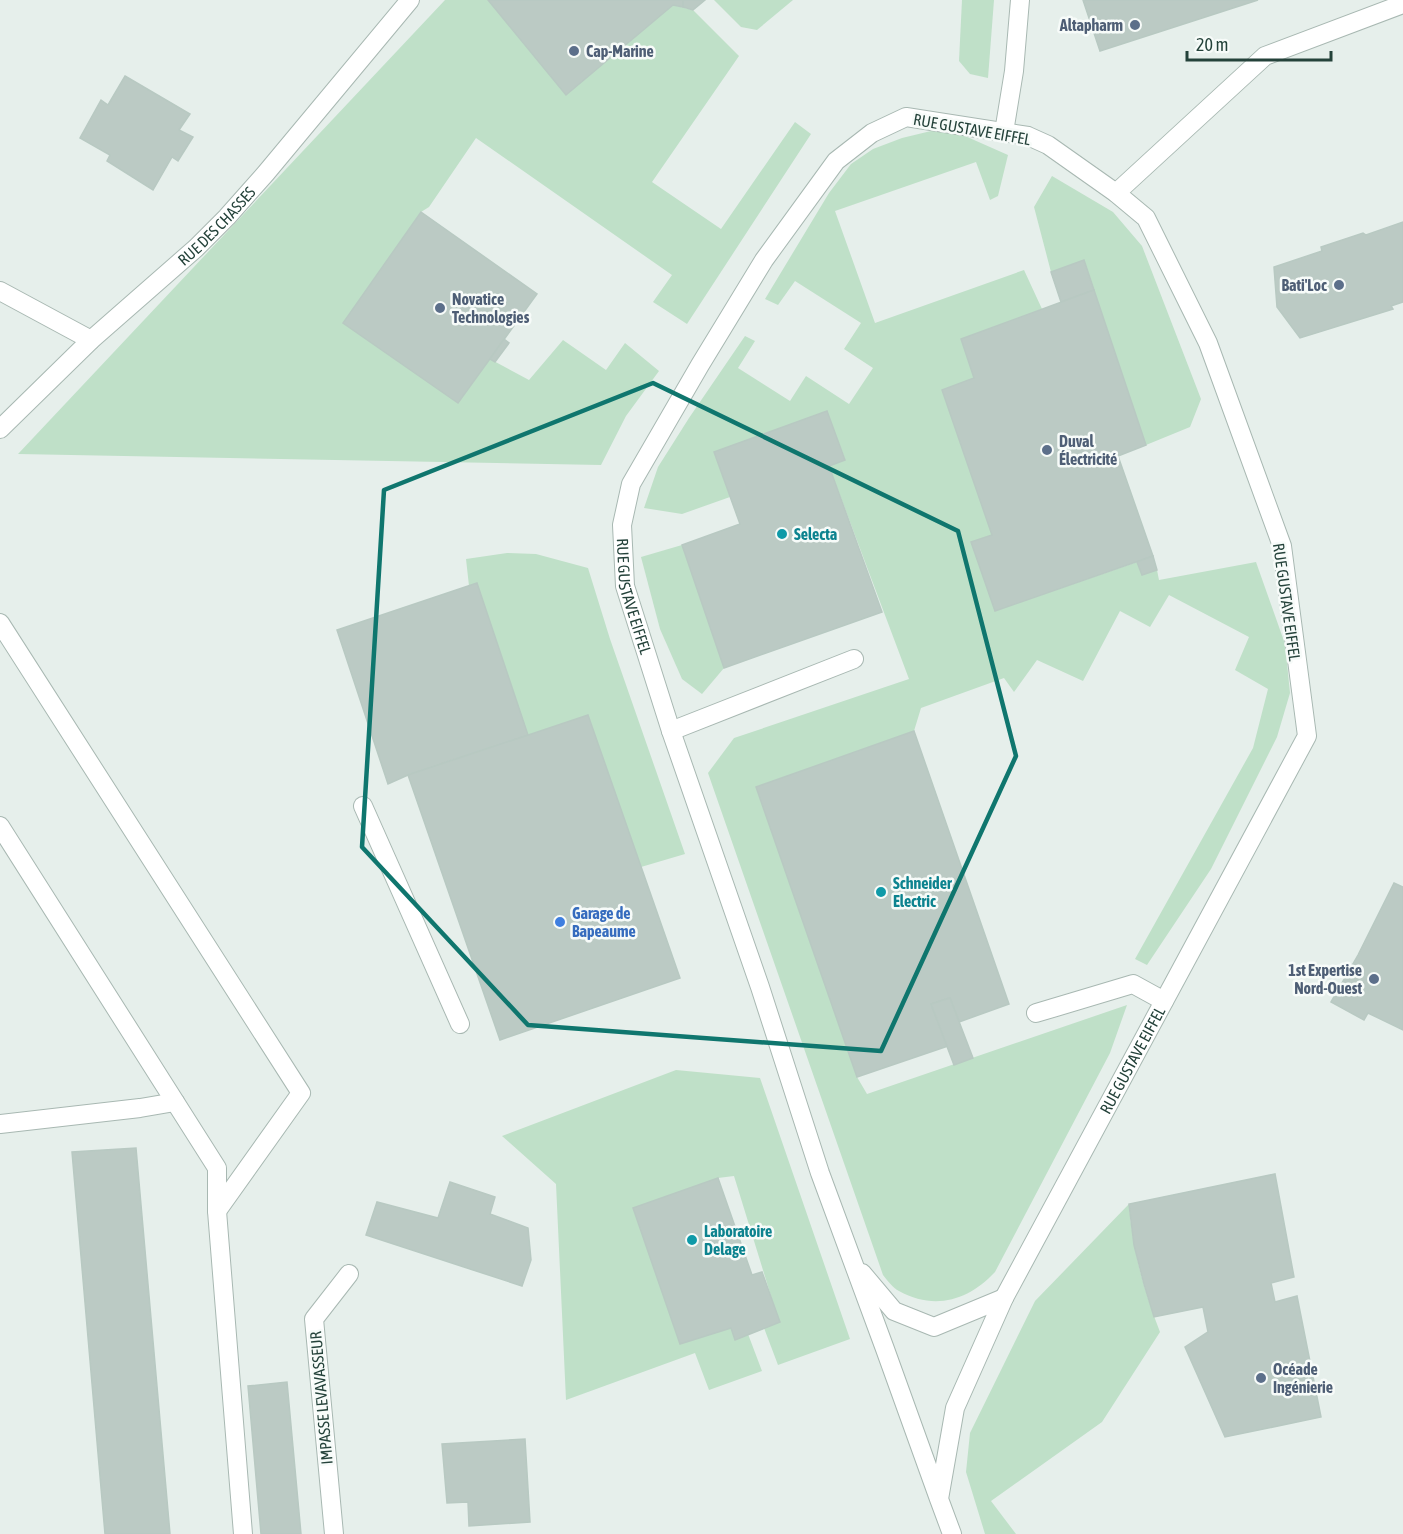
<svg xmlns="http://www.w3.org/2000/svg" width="1403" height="1534" font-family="'Asap Condensed',sans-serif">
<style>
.grass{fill:#bfe0c8}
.building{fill:#bbcac4;stroke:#b8c9c2;stroke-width:1.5}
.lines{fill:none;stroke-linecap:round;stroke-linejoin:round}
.service-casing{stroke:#a8b8b2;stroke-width:20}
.minor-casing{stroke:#a8b8b2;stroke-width:20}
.service{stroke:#fff;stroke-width:18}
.minor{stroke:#fff;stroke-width:18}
.marked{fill:none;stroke:#0f766e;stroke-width:4.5;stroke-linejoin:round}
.service-dot{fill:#5c6f8a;stroke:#f7fbf9;stroke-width:2}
.culture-dot{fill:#0f9aa8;stroke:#f7fbf9;stroke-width:2}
.shop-dot{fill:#3f7fe0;stroke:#f7fbf9;stroke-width:2}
.labels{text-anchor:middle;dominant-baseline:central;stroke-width:5;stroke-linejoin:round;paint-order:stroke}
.service-label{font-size:16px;font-weight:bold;fill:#4e5e75;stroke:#f7fbf9;text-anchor:start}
.street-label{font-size:16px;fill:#24423a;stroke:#f7fbf9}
.culture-label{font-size:16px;font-weight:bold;fill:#0d838f;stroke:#f7fbf9;text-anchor:start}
.shop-label{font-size:16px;font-weight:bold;fill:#366cbe;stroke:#f7fbf9;text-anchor:start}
</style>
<rect width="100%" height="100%" fill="#e6efeb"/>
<g class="grass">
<path d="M 445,0 L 488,0 L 566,94 L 673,5 L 693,10 L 739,56 L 652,182 L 721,229 L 795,122 L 811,134 L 687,324 L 653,302 L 672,275 L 476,138 L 429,207 L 421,212 L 344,323 L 458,403 L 490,359 L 529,380 L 563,340 L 606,370 L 625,343 L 659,371 L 626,416 L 601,465 L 18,454 Z"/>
<path d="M 714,0 L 793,0 L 757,30 L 741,27 Z"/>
<path d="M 962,0 L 994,0 L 988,78 L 970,74 L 959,61 Z"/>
<path d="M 931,131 L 956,132 L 1008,155 L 998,196 L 990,200 L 976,162 L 835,211 L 875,323 L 1024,270 L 1042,309 L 961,339 L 974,378 L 942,390 L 992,535 L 972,542 L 995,611 L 1137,562 L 1142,575 L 1157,570 L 1159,580 L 1256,562 L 1285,644 L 1290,693 L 1277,737 L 1211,869 L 1147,965 L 1135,959 L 1253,748 L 1268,689 L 1235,670 L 1249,637 L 1169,595 L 1150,627 L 1120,611 L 1083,681 L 1037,660 L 1014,692 L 1004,678 L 921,708 L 914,731 L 756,787 L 857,1077 L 867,1094 L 1127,1005 L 1110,1053 L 995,1272 C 969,1300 935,1311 899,1291 C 893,1288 887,1280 883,1275 L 708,773 L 734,738 L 909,679 L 829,466 L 845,459 L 827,412 L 714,452 L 730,497 L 682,514 L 644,508 L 658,467 L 689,418 L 745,336 L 755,341 L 738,368 L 790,401 L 806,376 L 849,404 L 873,368 L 844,349 L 861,323 L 795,281 L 778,305 L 765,299 L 829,193 L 851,164 L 873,149 L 902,138 Z"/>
<path d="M 1052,176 L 1113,212 L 1142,246 L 1201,399 L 1190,427 L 1146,445 L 1084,260 L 1051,272 L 1034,207 Z"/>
<path d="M 682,545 L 724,668 L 702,694 L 682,679 L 660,629 L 641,557 Z"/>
<path d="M 507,553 L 536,554 L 588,568 L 610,639 L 685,854 L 641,867 L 588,715 L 528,735 L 469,586 L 466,559 Z"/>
<path d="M 676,1070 L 760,1078 L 850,1339 L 778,1365 L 764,1328 L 779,1322 L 734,1176 L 718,1178 L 633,1208 L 680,1344 L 731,1328 L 735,1339 L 748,1334 L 762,1371 L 709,1390 L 695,1353 L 566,1400 L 556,1184 L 502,1136 Z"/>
<path d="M 1129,1204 C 1132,1248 1144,1291 1160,1332 L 1102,1422 L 991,1501 L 1016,1534 L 985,1534 L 966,1472 L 970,1433 L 1035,1301 Z"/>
</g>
<g class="building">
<path d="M 488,0 L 683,0 L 683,7 L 673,5 L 566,95 Z"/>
<path d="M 683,0 L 705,0 L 693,10 L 683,7 Z"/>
<path d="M 1083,0 L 1258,0 L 1100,51 Z"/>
<path d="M 125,76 L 190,114 L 179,130 L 193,137 L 178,161 L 172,157 L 153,190 L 107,161 L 110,155 L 80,138 L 101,100 L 108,105 Z"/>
<path d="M 421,212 L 537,294 L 458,403 L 343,323 Z"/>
<path d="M 1403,222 L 1403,302 L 1391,306 L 1393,309 L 1300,338 L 1277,307 L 1274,267 L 1322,251 L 1321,247 L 1363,233 L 1366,235 Z"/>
<path d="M 1084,260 L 1094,290 L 1061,302 L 1051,272 Z"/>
<path d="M 1094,290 L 1146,445 L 1118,456 L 1153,556 L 995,611 L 971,542 L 992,535 L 942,390 L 974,378 L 961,339 Z"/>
<path d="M 504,339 L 509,343 L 495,362 L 490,359 Z"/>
<path d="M 827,411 L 845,460 L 829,466 L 882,612 L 724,668 L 682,545 L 740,524 L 714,452 Z"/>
<path d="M 1153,556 L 1157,570 L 1142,575 L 1137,562 Z"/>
<path d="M 477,583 L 528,735 L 408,775 L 388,784 L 337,630 Z"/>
<path d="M 588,715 L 680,978 L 500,1040 L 408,775 Z"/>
<path d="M 914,731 L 1009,1004 L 959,1022 L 950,998 L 931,1004 L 948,1046 L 857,1077 L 756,787 Z"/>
<path d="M 1394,883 L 1403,887 L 1403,1030 L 1368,1013 L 1364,1020 L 1331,1002 L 1358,955 Z"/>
<path d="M 950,998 L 973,1058 L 954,1065 L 931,1004 Z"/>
<path d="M 136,1148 L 170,1534 L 105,1534 L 72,1152 Z"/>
<path d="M 1275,1174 L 1294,1277 L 1271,1283 L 1275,1302 L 1297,1296 L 1321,1417 L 1225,1437 L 1185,1347 L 1208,1332 L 1203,1307 L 1154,1317 L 1144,1284 L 1134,1245 L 1129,1204 Z"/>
<path d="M 718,1178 L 752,1275 L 762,1272 L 780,1322 L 735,1340 L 731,1328 L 680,1344 L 633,1208 Z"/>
<path d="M 450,1182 L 495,1197 L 490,1214 L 528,1228 L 531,1260 L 522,1286 L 366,1235 L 377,1202 L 438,1218 Z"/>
<path d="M 287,1382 L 301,1534 L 261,1534 L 248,1386 Z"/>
<path d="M 525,1439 L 530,1522 L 469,1526 L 468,1502 L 447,1503 L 442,1444 Z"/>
</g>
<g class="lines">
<g class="service-casing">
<g id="service">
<path d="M 1004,132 L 1014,71 L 1020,0"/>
<path d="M 1116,193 L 1265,56 L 1403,4"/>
<path d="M 0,623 L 301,1093 L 217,1211"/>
<path d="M 671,731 L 854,659"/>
<path d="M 363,806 L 460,1024"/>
<path d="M 0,826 L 217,1168 L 217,1211 L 243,1534"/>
<path d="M 1036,1013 L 1133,984 L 1164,1001"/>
<path d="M 0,1124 L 140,1108 L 175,1102"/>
<path d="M 334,1534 L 314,1319 L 349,1274"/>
</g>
</g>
<g class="minor-casing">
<g id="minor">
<path d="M 0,291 L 91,340"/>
<path id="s1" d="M 0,429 L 91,340 L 196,248 L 227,217 L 266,173 L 410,0"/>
<path d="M 862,1273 L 894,1311 L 934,1327 L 1004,1298"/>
<path id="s2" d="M 939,1499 L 955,1408 L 1004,1298 L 1307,736 L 1282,546 L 1208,343 L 1146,218 L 1116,193 L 1048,145 L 1028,136 L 906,117 L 872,133 L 836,161 L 764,260 L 700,365 L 631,484 L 622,525 L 625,586 L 671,731 L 760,987 L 820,1173 L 885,1349 L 939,1499 L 952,1534"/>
</g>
</g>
<use href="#service" class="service"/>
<use href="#minor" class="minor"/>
</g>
<path class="marked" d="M 653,383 L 958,531 L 1016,756 L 881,1051 L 528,1025 L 362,847 L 384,490 Z"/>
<g class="service-dot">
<circle cx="1135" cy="25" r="6"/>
<circle cx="574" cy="51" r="6"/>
<circle cx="1339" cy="285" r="6"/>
<circle cx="440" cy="308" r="6"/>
<circle cx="1047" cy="450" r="6"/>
<circle cx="1374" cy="979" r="6"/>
<circle cx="1261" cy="1378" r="6"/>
</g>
<g class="culture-dot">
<circle cx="782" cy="534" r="6"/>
<circle cx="881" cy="892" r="6"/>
<circle cx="692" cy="1240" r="6"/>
</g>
<circle class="shop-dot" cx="560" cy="922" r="6"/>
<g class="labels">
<g class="service-label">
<text x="1123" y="25" text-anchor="end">Altapharm</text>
<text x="586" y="51">Cap-Marine</text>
<text x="1327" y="285" text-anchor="end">Bati'Loc</text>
<text x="452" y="299">Novatice<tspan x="452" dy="18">Technologies</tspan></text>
<text x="1059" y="441">Duval<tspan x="1059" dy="18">Électricité</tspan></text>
<text x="1362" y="970" text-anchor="end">1st Expertise<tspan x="1362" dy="18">Nord-Ouest</tspan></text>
<text x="1273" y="1369">Océade<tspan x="1273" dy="18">Ingénierie</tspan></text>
</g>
<g class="street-label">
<text transform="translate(972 129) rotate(10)">RUE GUSTAVE EIFFEL</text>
<text stroke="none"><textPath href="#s1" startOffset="297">RUE DES CHASSES</textPath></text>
<text stroke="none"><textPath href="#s2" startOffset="2247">RUE GUSTAVE EIFFEL</textPath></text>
<text transform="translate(1287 602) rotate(82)">RUE GUSTAVE EIFFEL</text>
<text stroke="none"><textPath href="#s2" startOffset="483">RUE GUSTAVE EIFFEL</textPath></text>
<text transform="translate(321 1398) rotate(-95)">IMPASSE LEVAVASSEUR</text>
</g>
<g class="culture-label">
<text x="794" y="534">Selecta</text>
<text x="893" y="883">Schneider<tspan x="893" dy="18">Electric</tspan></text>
<text x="704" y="1231">Laboratoire<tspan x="704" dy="18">Delage</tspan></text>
</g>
<g class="shop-label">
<text x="572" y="913">Garage de<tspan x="572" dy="18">Bapeaume</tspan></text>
</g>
</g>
<path d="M1187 51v9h144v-9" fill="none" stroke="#24423a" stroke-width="3"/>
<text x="1196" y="51" font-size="18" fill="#24423a" stroke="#f7fbf9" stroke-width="4.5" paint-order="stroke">20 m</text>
</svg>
